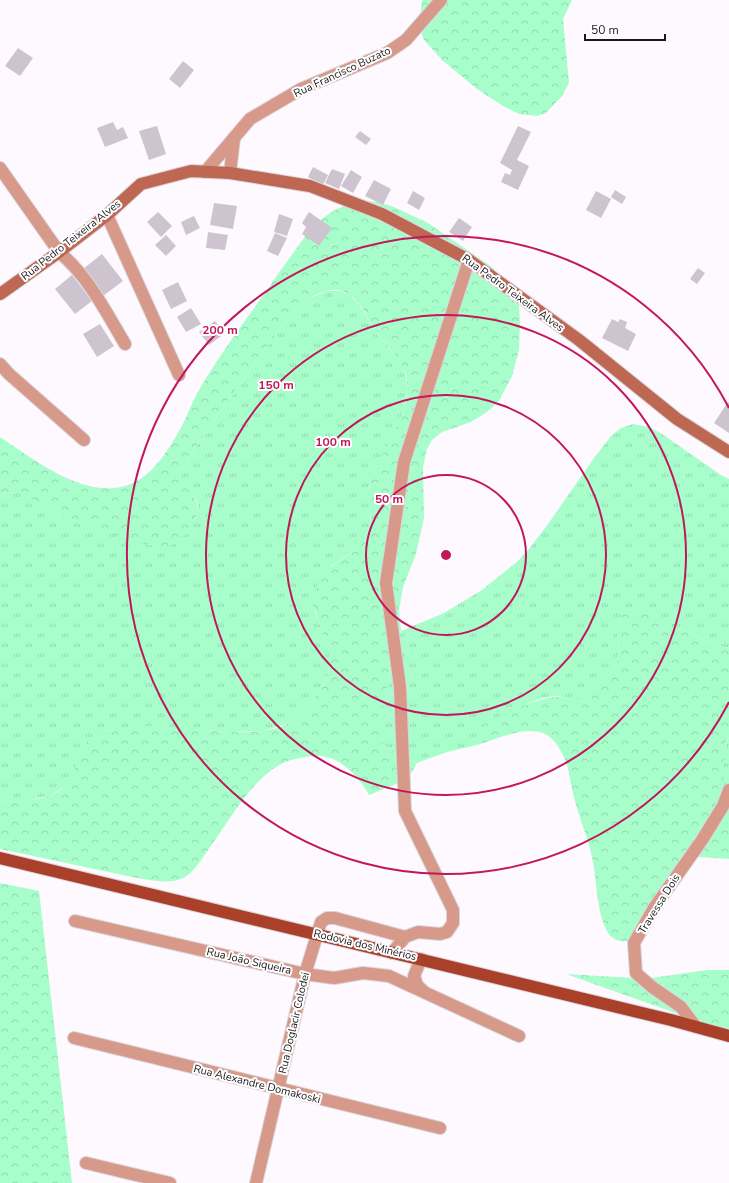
<svg xmlns="http://www.w3.org/2000/svg" width="729" height="1183" font-family="'Nunito Sans',sans-serif">
<style>
.grass{fill:url(#grass-tufts)}
.forest{fill:url(#forest-crowns)}
.building{fill:#cdc4d0}
.lines{fill:none;stroke-linecap:round;stroke-linejoin:round}
.street-casing{stroke:#d9d5da;stroke-width:14}
.secondary-casing{stroke:#d9d5da;stroke-width:14}
.primary-casing{stroke:#d9d5da;stroke-width:14}
.street{stroke:#d6998a;stroke-width:12}
.secondary{stroke:#be6753;stroke-width:12}
.primary{stroke:#aa4029;stroke-width:12}
.ring{fill:none;stroke:#c2185b;stroke-width:2}
.labels{text-anchor:middle;dominant-baseline:central;stroke-width:4;stroke-linejoin:round;paint-order:stroke}
.street-label{font-size:11px;fill:#1c191d;stroke:#fff}
.centre{fill:#c2185b;stroke:#fff;stroke-width:2}
.ring-label{font-size:12px;text-anchor:middle;font-weight:bold;fill:#c2185b;stroke:#fff;stroke-width:4;stroke-linejoin:round;paint-order:stroke}
</style>
<defs>
<pattern id="grass-tufts" width="24" height="20" patternUnits="userSpaceOnUse"><rect width="24" height="20" fill="#a8fecb"/><path d="M3 7l-1-3M5 7V3M7 7l1-3M15 17l-1-3M17 17v-4M19 17l1-3" fill="none" stroke="#90d9ae"/></pattern>
<pattern id="forest-crowns" width="20" height="18" patternUnits="userSpaceOnUse"><rect width="20" height="18" fill="#a8fecb"/><path d="M2 6a3 3 0 1 1 6 0M12 15a3 3 0 1 1 6 0" fill="none" stroke="#90d9ae"/></pattern>
</defs>
<rect width="100%" height="100%" fill="#fdf9fe"/>
<g class="grass">
<path d="M 326,291 L 340,291 L 350,295 L 359,304 L 376,333 L 400,361 L 404,369 L 408,388 L 404,409 L 398,426 L 379,462 L 369,487 L 371,532 L 361,547 L 331,566 L 315,612 L 328,646 L 330,660 L 328,675 L 320,691 L 304,712 L 290,723 L 263,731 L 230,732 L 147,726 L 110,730 L 95,735 L 79,756 L 74,772 L 67,785 L 50,796 L 24,801 L 0,802 L 0,494 L 16,492 L 32,498 L 61,515 L 87,525 L 149,545 L 187,532 L 196,518 L 198,505 L 196,499 L 182,484 L 182,470 L 198,443 L 288,317 L 306,300 Z"/>
<path d="M 633,424 L 649,427 L 662,434 L 721,475 L 729,479 L 729,648 L 714,645 L 698,637 L 653,612 L 623,615 C 621,619 617,625 617,629 C 616,635 619,642 619,648 C 619,677 594,688 573,700 C 567,699 562,697 557,696 C 536,695 500,718 482,729 L 477,745 L 447,752 L 417,763 L 397,754 L 384,745 L 380,737 L 380,720 L 401,631 L 444,613 L 482,590 L 518,561 L 529,549 L 548,524 L 594,458 L 611,436 L 621,428 Z"/>
<path d="M 729,737 L 729,824 C 727,817 725,809 724,802 C 722,788 721,749 729,737 Z"/>
</g>
<g class="forest">
<path d="M 422,0 L 572,0 L 563,19 L 569,83 L 562,96 L 546,113 L 537,116 L 519,114 L 503,106 L 477,89 L 442,60 L 424,40 L 419,27 Z"/>
<path d="M 361,201 L 379,202 L 394,207 L 428,223 L 492,267 L 513,289 L 519,306 L 520,323 L 519,350 L 512,376 L 499,401 L 487,412 L 471,422 L 442,432 L 432,440 L 427,449 L 423,467 L 424,518 L 416,554 L 403,587 L 399,610 L 401,631 L 380,720 L 380,737 L 384,745 L 397,754 L 417,763 L 410,775 L 401,782 L 369,795 C 358,775 338,754 313,756 C 303,757 292,759 283,763 C 252,778 230,820 210,847 C 203,857 195,871 185,877 C 171,885 152,880 137,878 L 0,849 L 0,802 C 16,801 34,801 49,796 C 84,784 69,744 100,733 C 122,726 148,725 171,727 C 205,729 261,740 291,722 C 301,716 309,706 316,696 C 352,650 304,628 317,586 C 324,561 360,557 370,533 C 374,521 366,498 370,484 C 380,449 421,405 403,367 C 397,355 386,345 378,335 C 368,323 364,304 350,295 C 327,279 303,303 288,317 L 198,443 L 182,470 L 182,484 C 193,496 201,500 196,517 C 192,529 179,544 166,547 C 150,549 79,523 61,515 C 47,508 34,498 18,493 C 13,491 5,494 0,494 L 0,437 C 39,463 101,513 147,474 C 159,464 170,447 178,433 C 186,420 191,404 199,390 C 224,347 255,308 283,267 C 306,236 320,209 361,201 Z"/>
<path d="M 635,609 L 653,612 L 698,637 L 714,645 L 729,648 L 729,737 L 726,742 L 723,769 L 724,802 L 729,824 L 729,859 L 699,857 L 691,860 L 630,941 C 622,942 614,941 609,934 C 596,916 597,878 592,857 C 588,838 580,820 575,801 C 571,787 570,771 564,757 C 560,749 554,738 545,734 C 525,725 498,739 477,745 C 479,740 479,734 481,730 C 487,717 540,698 554,697 C 560,696 567,699 573,700 C 594,688 619,677 619,648 C 619,642 616,635 617,629 C 617,625 621,619 622,615 Z"/>
<path d="M 0,883 L 39,891 L 72,1183 L 0,1183 Z"/>
<path d="M 707,970 L 729,970 L 729,1032 L 566,974 L 633,978 L 651,978 Z"/>
</g>
<g class="building">
<path d="M 18,48 L 33,58 L 20,76 L 5,66 Z"/>
<path d="M 183,61 L 194,70 L 180,88 L 169,79 Z"/>
<path d="M 113,122 L 117,130 L 123,127 L 128,138 L 105,147 L 97,128 Z"/>
<path d="M 157,126 L 166,154 L 149,160 L 139,131 Z"/>
<path d="M 518,126 L 531,132 L 517,160 L 529,166 L 518,190 L 501,182 L 505,173 L 510,175 L 512,170 L 500,163 Z"/>
<path d="M 360,131 L 371,139 L 366,145 L 355,137 Z"/>
<path d="M 313,167 L 328,175 L 323,185 L 308,177 Z"/>
<path d="M 332,169 L 345,174 L 339,189 L 325,183 Z"/>
<path d="M 351,170 L 362,177 L 353,193 L 341,186 Z"/>
<path d="M 374,180 L 391,189 L 383,205 L 365,196 Z"/>
<path d="M 615,190 L 626,197 L 622,204 L 611,197 Z"/>
<path d="M 413,191 L 425,198 L 419,210 L 407,203 Z"/>
<path d="M 596,191 L 611,199 L 601,218 L 586,210 Z"/>
<path d="M 214,203 L 237,206 L 233,229 L 210,225 Z"/>
<path d="M 158,212 L 172,226 L 161,237 L 147,222 Z"/>
<path d="M 309,212 L 332,228 L 319,246 L 302,234 L 306,227 L 302,223 Z"/>
<path d="M 279,214 L 293,219 L 287,236 L 274,232 Z"/>
<path d="M 194,216 L 200,228 L 186,235 L 181,222 Z"/>
<path d="M 459,218 L 472,227 L 463,241 L 449,232 Z"/>
<path d="M 208,232 L 228,235 L 225,250 L 206,248 Z"/>
<path d="M 275,233 L 287,238 L 278,256 L 267,251 Z"/>
<path d="M 166,235 L 176,246 L 166,256 L 155,245 Z"/>
<path d="M 102,254 L 123,281 L 103,296 L 83,269 Z"/>
<path d="M 698,268 L 705,273 L 697,284 L 690,279 Z"/>
<path d="M 72,275 L 92,301 L 75,314 L 55,289 Z"/>
<path d="M 178,282 L 187,301 L 171,309 L 162,290 Z"/>
<path d="M 191,308 L 201,324 L 186,332 L 177,317 Z"/>
<path d="M 612,319 L 618,322 L 620,319 L 627,322 L 625,328 L 636,334 L 628,351 L 602,338 Z"/>
<path d="M 215,321 L 224,334 L 209,345 L 199,332 Z"/>
<path d="M 100,324 L 114,346 L 97,357 L 83,334 Z"/>
<path d="M 728,402 L 729,403 L 729,433 L 714,423 Z"/>
</g>
<g class="lines">
<g class="street-casing">
<g id="street">
<path d="M 0,168 L 59,252 C 88,276 106,312 125,344"/>
<path d="M 205,172 L 250,119 L 301,89 L 387,53 L 406,40 L 441,0"/>
<path d="M 230,173 L 234,138"/>
<path d="M 107,215 L 179,375"/>
<path d="M 0,364 L 9,374 L 84,440"/>
<path d="M 75,921 L 305,974 L 334,978 L 363,973 L 389,976 L 519,1036"/>
<path d="M 392,953 L 405,937 L 418,932 L 440,934 L 447,932 L 453,923 L 453,910 L 405,811 L 400,687 L 386,583 L 404,462 L 469,260"/>
<path d="M 421,959 L 414,976 L 417,985 L 423,991"/>
<path d="M 696,1027 L 681,1007 L 652,987 L 636,973 L 634,943 L 654,908 L 702,840 L 723,806 L 729,790"/>
<path d="M 74,1038 L 440,1128"/>
<path d="M 86,1163 L 170,1183"/>
<path d="M 256,1183 L 305,974 L 321,922 L 327,918 L 335,918 L 405,937"/>
</g>
</g>
<g class="secondary-casing">
<path id="secondary" d="M 0,294 L 59,252 L 107,215 L 141,184 L 191,171 L 230,173 L 310,186 L 382,214 L 469,260 L 579,340 L 677,419 L 729,452"/>
</g>
<g class="primary-casing">
<path id="primary" d="M 0,858 L 671,1020 L 729,1036"/>
</g>
<use href="#street" class="street"/>
<use href="#secondary" class="secondary"/>
<use href="#primary" class="primary"/>
</g>
<g class="ring">
<circle cx="446" cy="555" r="80"/>
<circle cx="446" cy="555" r="160"/>
<circle cx="446" cy="555" r="240"/>
<path d="M729 702A319 319 0 1 1 729 408"/>
</g>
<g class="labels">
<g class="street-label">
<text transform="translate(342 72) rotate(-25)">Rua Francisco Buzato</text>
<text transform="translate(71 240) rotate(-38)">Rua Pedro Teixeira Alves</text>
<text transform="translate(513 293) rotate(36)">Rua Pedro Teixeira Alves</text>
<text transform="translate(659 904) rotate(-58)">Travessa Dois</text>
<text transform="translate(365 945) rotate(13)">Rodovia dos Minérios</text>
<text transform="translate(249 961) rotate(13)">Rua João Siqueira</text>
<text transform="translate(294 1023) rotate(-77)">Rua Doglacir Colodei</text>
<text transform="translate(257 1084) rotate(14)">Rua Alexandre Domakoski</text>
</g>
</g>
<circle cx="446" cy="555" r="6" class="centre"/>
<g class="ring-label">
<text x="220" y="334">200 m</text>
<text x="276" y="389">150 m</text>
<text x="333" y="446">100 m</text>
<text x="389" y="503">50 m</text>
</g>
<path d="M585 34v6h80v-6" fill="none" stroke="#1c191d" stroke-width="2"/>
<text x="591" y="34" font-size="12" fill="#1c191d" stroke="#ffffff" stroke-width="3" paint-order="stroke">50 m</text>
</svg>
